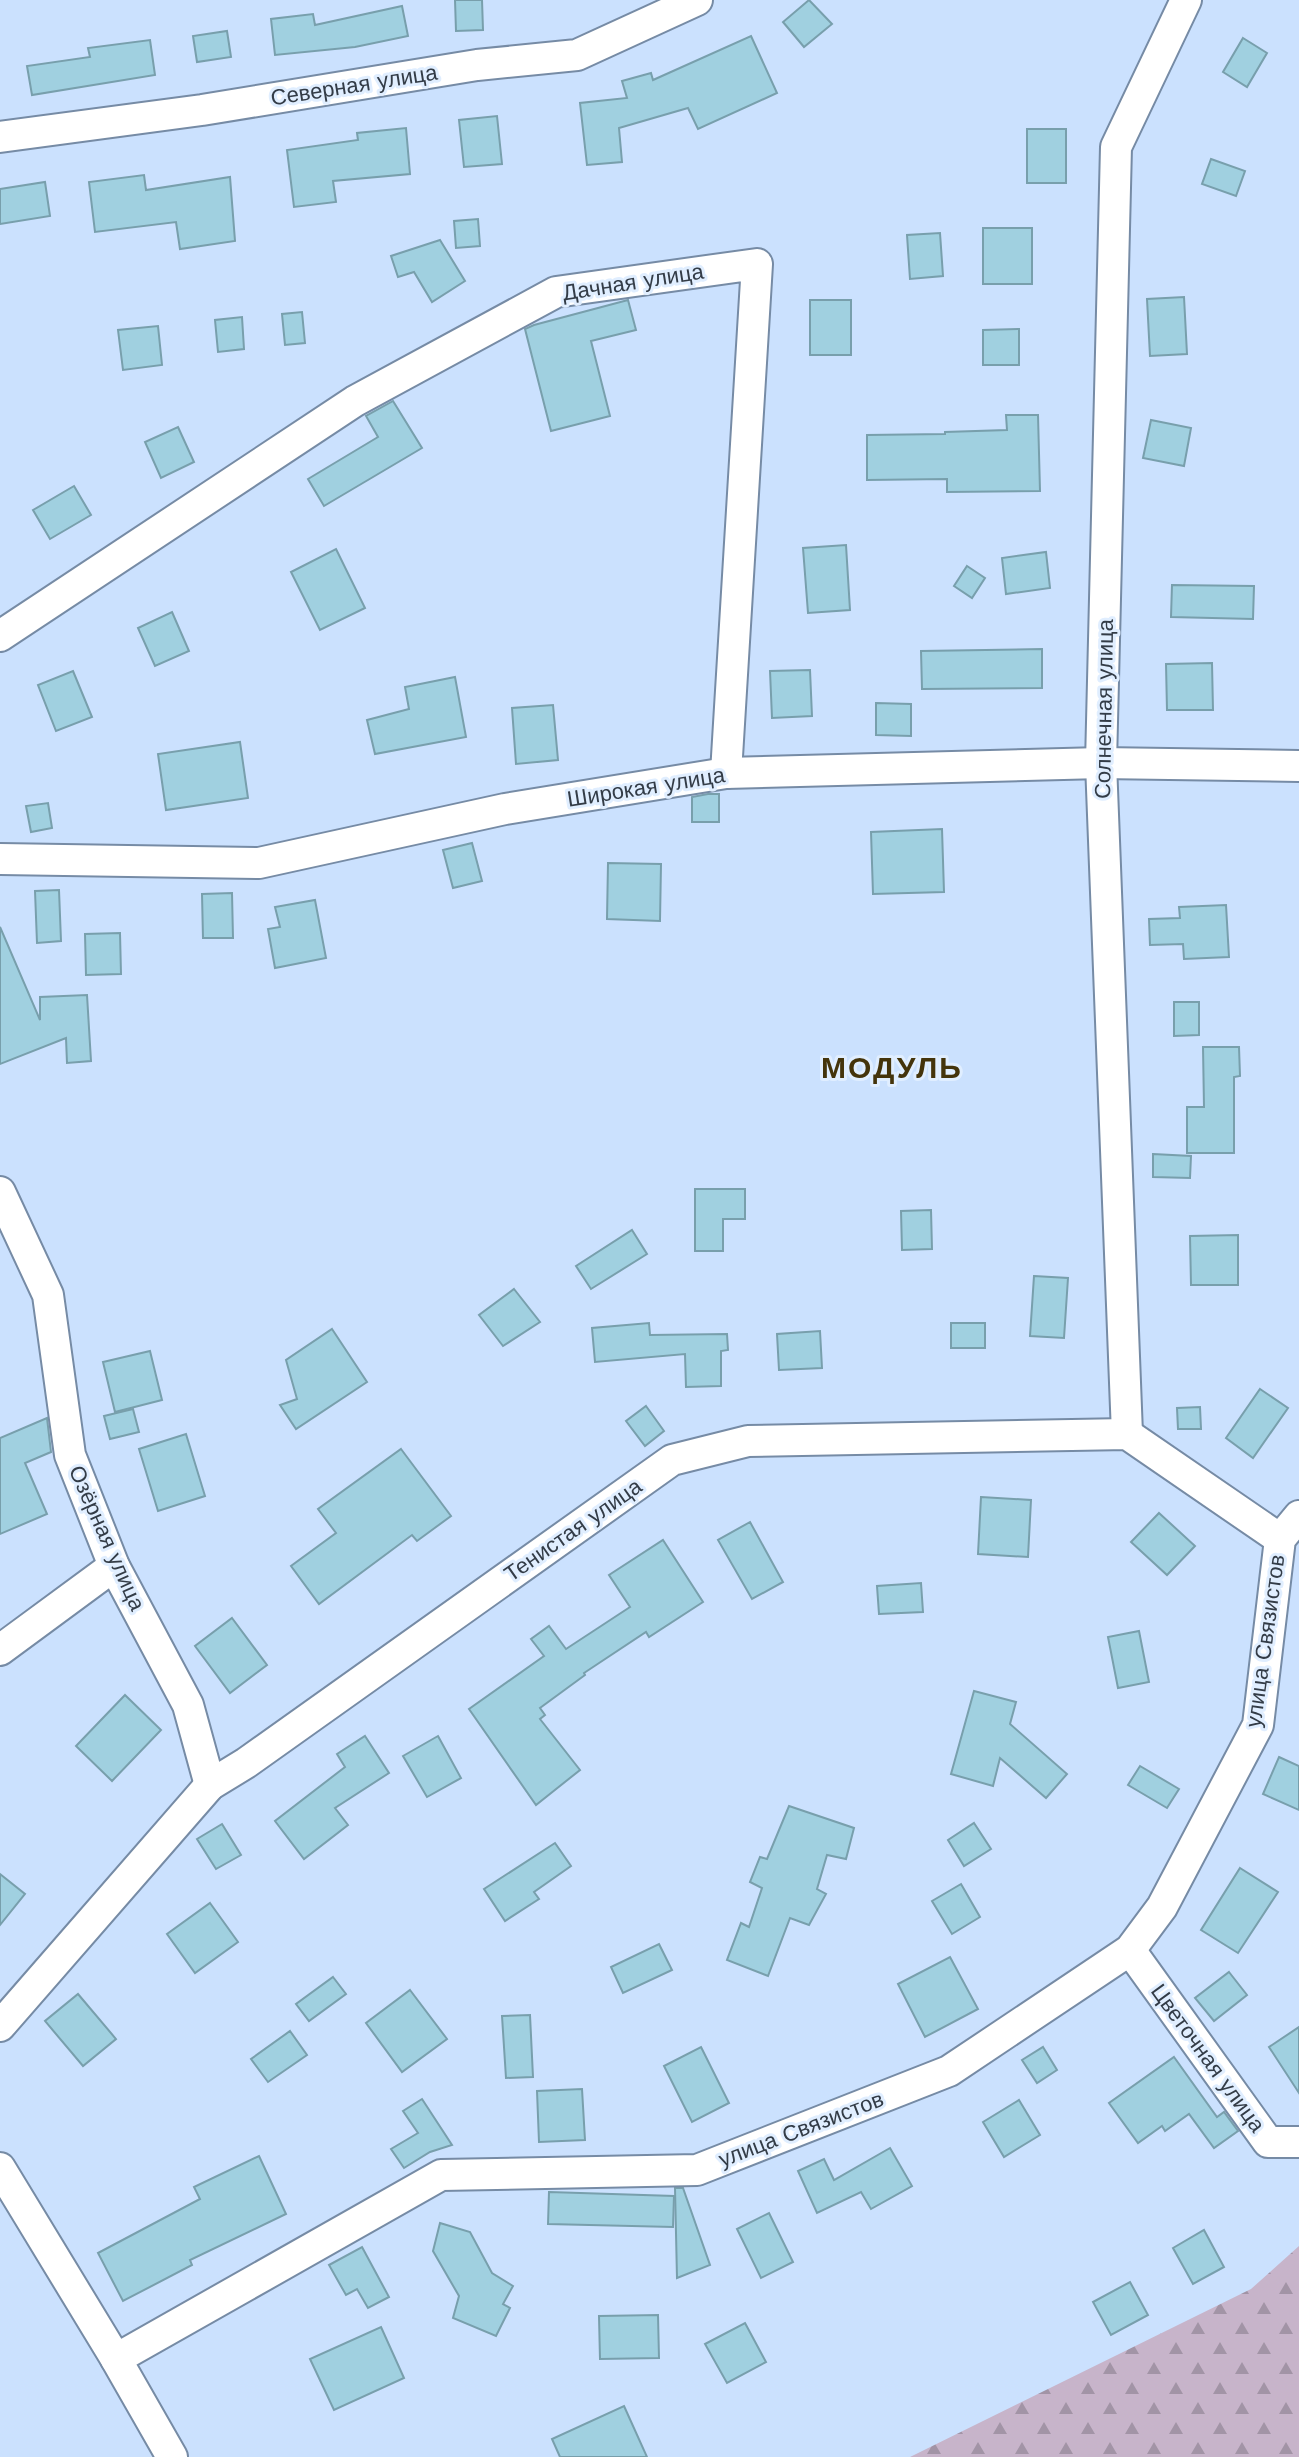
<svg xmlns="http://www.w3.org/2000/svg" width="1299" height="2457" font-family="'Work Sans',sans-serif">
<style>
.forest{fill:url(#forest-firs)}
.building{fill:#a0d0e0;stroke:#789fac;stroke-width:2}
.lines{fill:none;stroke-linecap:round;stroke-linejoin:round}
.minor-casing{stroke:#768ba5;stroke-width:34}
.minor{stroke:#fff;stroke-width:30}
.labels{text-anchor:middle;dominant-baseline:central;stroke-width:6;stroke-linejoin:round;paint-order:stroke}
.street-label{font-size:22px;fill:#333c47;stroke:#e0eeff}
.district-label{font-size:30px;font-weight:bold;letter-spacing:2px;fill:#44340b;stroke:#e0eeff}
</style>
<defs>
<pattern id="forest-firs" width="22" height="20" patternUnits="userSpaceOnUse" patternTransform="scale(2)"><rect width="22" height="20" fill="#c7b4ca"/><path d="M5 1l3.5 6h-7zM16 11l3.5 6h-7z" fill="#a294a6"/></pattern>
</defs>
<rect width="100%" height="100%" fill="#cbe1fe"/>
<path class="forest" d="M 1299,2246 L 1299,2457 L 910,2457 L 1251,2289 Z"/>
<g class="building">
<path d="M 455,0 L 482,0 L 483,30 L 456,31 Z"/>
<path d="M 809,0 L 832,24 L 804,47 L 783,22 Z"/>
<path d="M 402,6 L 408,36 L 355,47 L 275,55 L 271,19 L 313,14 L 315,25 Z"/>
<path d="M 227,31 L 231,57 L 197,62 L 193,36 Z"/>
<path d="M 751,36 L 777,93 L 698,129 L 688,108 L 619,128 L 622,162 L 587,165 L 580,103 L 627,98 L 622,81 L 651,73 L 653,80 Z"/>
<path d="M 1243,38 L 1267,53 L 1247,87 L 1223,72 Z"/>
<path d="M 150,40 L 155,75 L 32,95 L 27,66 L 90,57 L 88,48 Z"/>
<path d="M 497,116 L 502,164 L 464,167 L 459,120 Z"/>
<path d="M 406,128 L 410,174 L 333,181 L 336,202 L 294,207 L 287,150 L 358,140 L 357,133 Z"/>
<rect x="1027" y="129" width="39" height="54"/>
<path d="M 1211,159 L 1245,171 L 1236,196 L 1202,184 Z"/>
<path d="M 144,175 L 146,190 L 230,177 L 235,241 L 180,249 L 176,222 L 95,232 L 89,182 Z"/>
<path d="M 45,182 L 50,216 L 0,224 L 0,189 Z"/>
<path d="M 478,219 L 480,246 L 456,248 L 454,221 Z"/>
<rect x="983" y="228" width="49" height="56"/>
<path d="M 940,233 L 943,276 L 910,279 L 907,235 Z"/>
<path d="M 440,240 L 465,281 L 432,302 L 414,272 L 398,277 L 391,256 Z"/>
<path d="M 1184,297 L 1187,354 L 1150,356 L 1147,299 Z"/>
<path d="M 628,300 L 636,330 L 591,341 L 610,416 L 551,431 L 525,329 L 534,325 Z"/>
<rect x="810" y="300" width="41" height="55"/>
<path d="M 302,312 L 305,343 L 285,345 L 282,314 Z"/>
<path d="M 242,317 L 244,349 L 218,352 L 215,320 Z"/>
<path d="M 158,326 L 162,365 L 123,370 L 118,330 Z"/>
<path d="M 1019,329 L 1019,365 L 983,365 L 983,330 Z"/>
<path d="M 393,401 L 422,448 L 324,506 L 308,479 L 378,437 L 366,416 Z"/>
<path d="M 1006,415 L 1038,415 L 1040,491 L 947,492 L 947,479 L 867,480 L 867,435 L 945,434 L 945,432 L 1007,430 Z"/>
<path d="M 1151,420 L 1191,428 L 1184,466 L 1143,458 Z"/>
<path d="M 178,427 L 194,462 L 161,478 L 145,442 Z"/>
<path d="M 74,486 L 91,515 L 50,539 L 33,510 Z"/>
<path d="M 846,545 L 850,610 L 808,613 L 803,548 Z"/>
<path d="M 336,549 L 365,608 L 320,630 L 291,572 Z"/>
<path d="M 1046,552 L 1050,588 L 1006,594 L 1002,558 Z"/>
<path d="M 967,566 L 985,578 L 972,598 L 954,586 Z"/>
<path d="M 1172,585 L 1254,586 L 1253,619 L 1171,617 Z"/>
<path d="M 172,612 L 189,651 L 155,666 L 138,628 Z"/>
<path d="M 1042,649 L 1042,688 L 922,689 L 921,651 Z"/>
<path d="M 1212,663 L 1213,710 L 1167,710 L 1166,664 Z"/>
<path d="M 810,670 L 812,716 L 772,718 L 770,671 Z"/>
<path d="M 73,671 L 92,717 L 56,731 L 38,685 Z"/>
<path d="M 455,677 L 466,737 L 375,754 L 367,720 L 409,709 L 405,687 Z"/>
<path d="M 876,703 L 911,704 L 911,736 L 876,735 Z"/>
<path d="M 553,705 L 558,760 L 516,764 L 512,708 Z"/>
<path d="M 240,742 L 248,798 L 166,810 L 158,754 Z"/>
<path d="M 708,794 L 719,794 L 719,822 L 692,822 L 692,797 Z"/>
<path d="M 48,803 L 52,828 L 31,832 L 26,806 Z"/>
<path d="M 942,829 L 944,892 L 873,894 L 871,832 Z"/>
<path d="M 472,843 L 482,881 L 453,888 L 443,850 Z"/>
<path d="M 608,863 L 661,864 L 660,921 L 607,919 Z"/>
<path d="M 59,890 L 61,941 L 37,943 L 35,891 Z"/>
<path d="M 232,893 L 233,938 L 203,938 L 202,894 Z"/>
<path d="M 315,900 L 326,958 L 275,968 L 268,929 L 280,927 L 275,907 Z"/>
<path d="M 1226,905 L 1229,957 L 1184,959 L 1183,944 L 1150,945 L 1149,919 L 1180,918 L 1179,907 Z"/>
<path d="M 0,927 L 40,1020 L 40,997 L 87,995 L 91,1061 L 67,1063 L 66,1038 L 0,1064 Z"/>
<path d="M 120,933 L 121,974 L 86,975 L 85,934 Z"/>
<path d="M 1174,1002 L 1199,1002 L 1199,1035 L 1174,1036 Z"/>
<path d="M 1203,1047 L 1239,1047 L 1240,1076 L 1234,1077 L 1234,1153 L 1187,1153 L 1187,1107 L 1204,1107 Z"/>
<path d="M 1153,1154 L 1191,1156 L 1190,1178 L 1153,1177 Z"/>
<path d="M 695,1189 L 745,1189 L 745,1219 L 723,1219 L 723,1251 L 695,1251 Z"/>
<path d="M 931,1210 L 932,1249 L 902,1250 L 901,1211 Z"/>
<path d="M 632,1230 L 647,1254 L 591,1289 L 576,1266 Z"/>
<path d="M 1238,1235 L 1238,1285 L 1191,1285 L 1190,1236 Z"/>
<path d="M 1034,1276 L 1068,1278 L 1064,1338 L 1030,1336 Z"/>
<path d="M 514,1289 L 540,1322 L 503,1346 L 479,1315 Z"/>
<path d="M 649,1323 L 650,1335 L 727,1334 L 728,1350 L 721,1351 L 721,1386 L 686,1387 L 685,1354 L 595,1362 L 592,1328 Z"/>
<rect x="951" y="1323" width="34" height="25"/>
<path d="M 332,1329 L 367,1382 L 296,1429 L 280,1405 L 297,1399 L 286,1360 Z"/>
<path d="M 820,1331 L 822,1368 L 779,1370 L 777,1334 Z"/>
<path d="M 150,1351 L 162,1400 L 115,1412 L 103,1362 Z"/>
<path d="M 1260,1389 L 1288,1408 L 1253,1458 L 1226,1438 Z"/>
<path d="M 646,1406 L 664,1431 L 645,1446 L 626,1421 Z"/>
<path d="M 1200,1407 L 1201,1429 L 1178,1429 L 1177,1408 Z"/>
<path d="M 133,1409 L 139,1432 L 110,1439 L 104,1416 Z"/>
<path d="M 47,1418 L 51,1452 L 25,1463 L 47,1514 L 0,1534 L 0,1438 Z"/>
<path d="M 186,1434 L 205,1496 L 158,1511 L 139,1449 Z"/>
<path d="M 401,1449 L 451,1516 L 417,1541 L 412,1535 L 319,1604 L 291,1566 L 336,1533 L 318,1509 Z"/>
<path d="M 981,1497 L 1031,1500 L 1028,1557 L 978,1554 Z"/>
<path d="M 1159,1513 L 1195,1546 L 1167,1575 L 1131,1542 Z"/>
<path d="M 750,1522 L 783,1582 L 752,1599 L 718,1540 Z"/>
<path d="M 663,1540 L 703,1602 L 649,1637 L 646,1632 L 584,1673 L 585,1675 L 540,1708 L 545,1715 L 540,1719 L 580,1770 L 536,1805 L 469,1709 L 544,1656 L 531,1639 L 549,1626 L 566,1649 L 630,1607 L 609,1575 Z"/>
<path d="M 921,1583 L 923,1612 L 879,1614 L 877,1586 Z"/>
<path d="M 232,1618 L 267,1665 L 230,1693 L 195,1646 Z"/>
<path d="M 1139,1631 L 1149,1682 L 1118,1688 L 1108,1637 Z"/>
<path d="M 974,1691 L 1016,1702 L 1010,1724 L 1067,1774 L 1046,1798 L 1000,1758 L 993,1786 L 951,1774 Z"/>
<path d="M 125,1695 L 161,1730 L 112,1781 L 76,1746 Z"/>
<path d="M 365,1736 L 389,1773 L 335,1808 L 348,1825 L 304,1859 L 275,1821 L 345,1767 L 337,1754 Z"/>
<path d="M 438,1736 L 461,1778 L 427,1797 L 403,1756 Z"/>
<path d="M 1279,1757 L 1299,1766 L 1299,1810 L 1263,1794 Z"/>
<path d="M 1140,1766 L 1179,1789 L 1167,1808 L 1128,1785 Z"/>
<path d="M 789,1806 L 854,1828 L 846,1859 L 827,1855 L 817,1889 L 826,1894 L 809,1925 L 790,1918 L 768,1976 L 727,1960 L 741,1923 L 749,1927 L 762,1888 L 750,1882 L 760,1857 L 767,1859 Z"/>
<path d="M 974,1823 L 991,1849 L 964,1866 L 948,1840 Z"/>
<path d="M 222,1824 L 241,1855 L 216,1869 L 197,1839 Z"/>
<path d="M 555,1843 L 571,1866 L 534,1892 L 539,1899 L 505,1921 L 484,1889 Z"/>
<path d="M 1240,1868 L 1278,1892 L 1238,1953 L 1201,1930 Z"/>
<path d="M 0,1874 L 25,1894 L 0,1925 Z"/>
<path d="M 961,1884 L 980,1917 L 952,1934 L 932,1901 Z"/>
<path d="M 210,1903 L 238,1942 L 195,1973 L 167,1934 Z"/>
<path d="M 659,1944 L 672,1970 L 623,1993 L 611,1967 Z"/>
<path d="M 950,1957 L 978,2009 L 925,2037 L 898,1984 Z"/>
<path d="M 1229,1972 L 1247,1995 L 1214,2021 L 1195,1998 Z"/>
<path d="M 333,1977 L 346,1994 L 309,2021 L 296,2004 Z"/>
<path d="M 410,1990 L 447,2039 L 402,2072 L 366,2023 Z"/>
<path d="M 78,1994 L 116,2039 L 83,2066 L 45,2021 Z"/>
<path d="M 530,2015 L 533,2077 L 506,2078 L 502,2016 Z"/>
<path d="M 1299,2027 L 1299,2093 L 1269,2047 Z"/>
<path d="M 290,2031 L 307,2055 L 268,2082 L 251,2059 Z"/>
<path d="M 701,2047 L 729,2103 L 692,2122 L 664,2066 Z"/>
<path d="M 1043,2047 L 1057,2070 L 1037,2083 L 1022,2060 Z"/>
<path d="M 1174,2057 L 1217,2117 L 1224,2112 L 1238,2131 L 1214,2148 L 1189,2114 L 1165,2131 L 1162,2126 L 1138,2143 L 1109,2103 Z"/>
<path d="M 582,2089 L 585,2140 L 539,2142 L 537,2091 Z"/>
<path d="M 422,2099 L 452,2145 L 430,2152 L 404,2168 L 391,2149 L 418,2133 L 403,2111 Z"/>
<path d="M 1019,2100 L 1040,2135 L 1004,2157 L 983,2122 Z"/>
<path d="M 890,2148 L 912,2186 L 871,2209 L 861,2192 L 817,2213 L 798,2171 L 824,2159 L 834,2180 Z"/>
<path d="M 259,2156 L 286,2214 L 190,2260 L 192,2265 L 123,2301 L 98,2253 L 200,2199 L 194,2187 Z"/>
<path d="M 675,2188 L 683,2188 L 710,2265 L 677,2278 Z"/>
<path d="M 549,2192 L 674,2196 L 673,2227 L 548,2224 Z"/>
<path d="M 769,2213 L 793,2262 L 761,2278 L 737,2229 Z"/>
<path d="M 440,2223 L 470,2232 L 492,2273 L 513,2286 L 503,2304 L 510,2308 L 496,2336 L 453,2318 L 459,2296 L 433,2251 Z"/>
<path d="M 1204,2230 L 1224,2267 L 1193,2284 L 1173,2248 Z"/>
<path d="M 362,2247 L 389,2297 L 368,2308 L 357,2289 L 346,2295 L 329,2265 Z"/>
<path d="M 1130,2282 L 1148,2315 L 1111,2335 L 1093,2302 Z"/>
<path d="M 658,2315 L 659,2358 L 600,2359 L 599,2316 Z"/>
<path d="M 745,2323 L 766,2362 L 727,2383 L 705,2344 Z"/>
<path d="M 381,2327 L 404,2378 L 334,2410 L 310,2359 Z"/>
<path d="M 624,2406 L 647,2457 L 560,2457 L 552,2439 Z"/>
</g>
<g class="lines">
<g class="minor-casing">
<g id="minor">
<path d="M 0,137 L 202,110 L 477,65 L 577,55 L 697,0"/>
<path d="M 0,636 L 355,401 L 556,292 L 757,264 L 726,773"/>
<path d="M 0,859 L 259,863 L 505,809 L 726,773 L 1101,763 L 1299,766"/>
<path d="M 0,1192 L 48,1295 L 70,1455 L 114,1566 L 188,1705 L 210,1785"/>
<path d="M 1127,1434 L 1101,763 L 1116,147 L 1186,0"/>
<path d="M 0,1650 L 114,1566"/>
<path d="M 1130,1950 L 1268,2142 L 1299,2142"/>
<path d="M 0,2026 L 210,1785 L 246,1763 L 672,1460 L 748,1441 L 1127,1434 L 1280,1539"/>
<path d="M 0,2168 L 116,2359"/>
<path d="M 172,2457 L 116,2359 L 441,2175 L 697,2170 L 949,2071 L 1130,1950 L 1162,1907 L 1258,1725 L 1280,1539 L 1299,1516"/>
</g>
</g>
<use href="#minor" class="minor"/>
</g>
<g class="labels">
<g class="street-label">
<text transform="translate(354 85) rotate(-9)">Северная улица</text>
<text transform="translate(633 282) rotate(-9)">Дачная улица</text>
<text transform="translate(1104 709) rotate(-89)">Солнечная улица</text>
<text transform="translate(646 787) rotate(-9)">Широкая улица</text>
<text transform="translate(573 1530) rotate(-35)">Тенистая улица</text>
<text transform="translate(107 1538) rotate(66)">Озёрная улица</text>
<text transform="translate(1265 1641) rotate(-82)">улица Связистов</text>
<text transform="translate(1208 2058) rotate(54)">Цветочная улица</text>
<text transform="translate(801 2129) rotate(-21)">улица Связистов</text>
</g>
<g class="district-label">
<text x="892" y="1067">МОДУЛЬ</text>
</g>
</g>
</svg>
